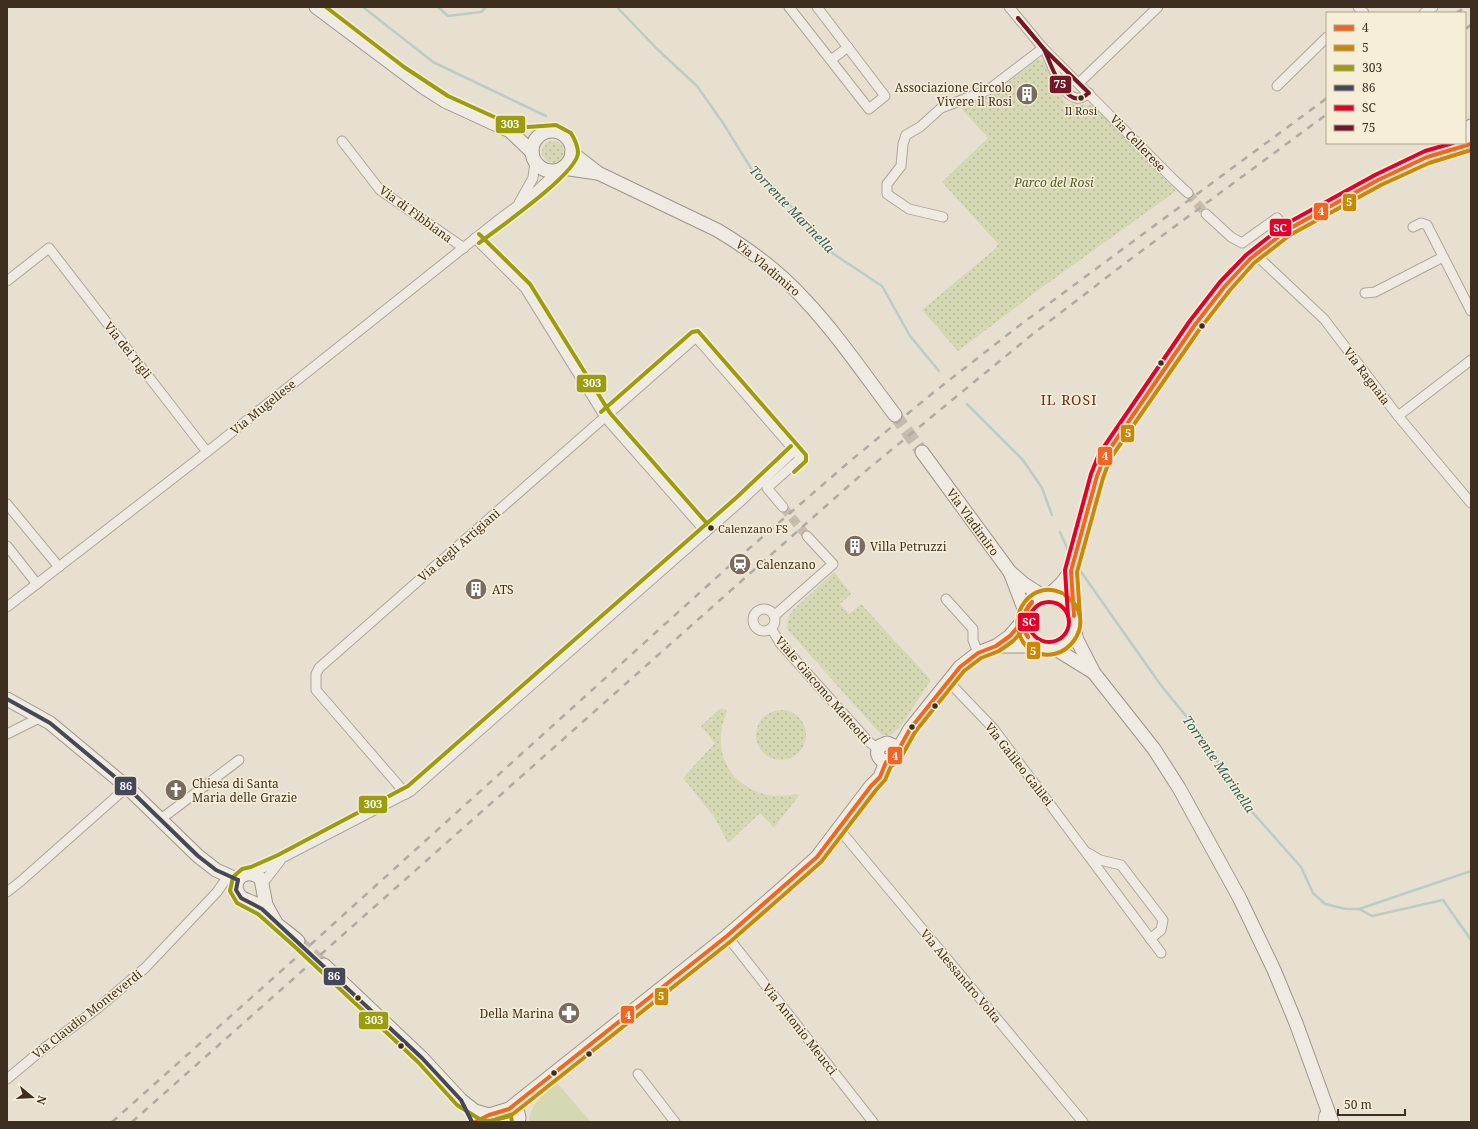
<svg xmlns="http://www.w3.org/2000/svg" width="1478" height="1129" font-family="'Noto Serif',serif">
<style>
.grass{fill:url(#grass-dots)}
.garden{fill:#d6d7b3}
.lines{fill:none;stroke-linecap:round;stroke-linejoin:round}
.stream{stroke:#bcccc2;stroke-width:2.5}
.street-tunnel{stroke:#c5bcae;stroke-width:9;stroke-dasharray:9 4.5;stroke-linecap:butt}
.secondary-tunnel{stroke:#c5bcae;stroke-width:13;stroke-dasharray:13 6;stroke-linecap:butt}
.street-casing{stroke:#ada599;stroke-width:11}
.secondary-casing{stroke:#9c958a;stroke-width:15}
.street{stroke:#efebe3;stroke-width:9}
.secondary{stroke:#efebe3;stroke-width:13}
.rail{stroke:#afaaa2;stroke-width:2.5;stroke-dasharray:7 7;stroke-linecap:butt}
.bus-1-casing{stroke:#f7eed8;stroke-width:7}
.bus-2-casing{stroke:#f7eed8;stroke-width:7}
.bus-3-casing{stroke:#f7eed8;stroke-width:7}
.bus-4-casing{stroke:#f7eed8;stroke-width:7}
.bus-5-casing{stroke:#f7eed8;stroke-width:7}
.bus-6-casing{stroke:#f7eed8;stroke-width:7}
.bus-1{stroke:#f26522;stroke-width:4}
.bus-2{stroke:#c88808;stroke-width:4}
.bus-3{stroke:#999d0e;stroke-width:4}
.bus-4{stroke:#47475a;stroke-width:4}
.bus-5{stroke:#e4002b;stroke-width:4}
.bus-6{stroke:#721828;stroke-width:4}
.bus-dot{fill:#3d2e20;stroke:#f7eed8;stroke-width:1.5}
.labels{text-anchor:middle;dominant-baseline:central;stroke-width:3;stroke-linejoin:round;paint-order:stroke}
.bus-label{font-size:11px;fill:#3d2e20;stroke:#f7eed8}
.poi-label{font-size:12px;fill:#3d2e20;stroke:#f7eed8;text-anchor:start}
.street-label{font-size:12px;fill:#3d2e20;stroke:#f7eed8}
.park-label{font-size:12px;font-style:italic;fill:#4d5a26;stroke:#f7eed8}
.water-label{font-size:13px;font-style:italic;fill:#2f5d5a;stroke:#f7eed8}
.quarter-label{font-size:14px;letter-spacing:1px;fill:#6b2e1e;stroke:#f7eed8}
.line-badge{stroke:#f7eed8;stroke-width:1.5}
.badge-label{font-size:11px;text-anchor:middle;font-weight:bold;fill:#fff}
</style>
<defs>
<pattern id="grass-dots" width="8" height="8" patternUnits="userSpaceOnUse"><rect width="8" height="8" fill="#d6d7b3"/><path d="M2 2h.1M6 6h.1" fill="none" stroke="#b9b99a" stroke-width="1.8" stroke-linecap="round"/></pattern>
</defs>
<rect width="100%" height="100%" fill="#e7e0d1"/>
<g class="grass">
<path d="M 1038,59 L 1043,60 L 1066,104 L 1095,105 L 1176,191 L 1037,291 L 958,351 L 922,310 L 995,249 L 998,244 L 942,182 L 988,138 L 960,107 L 992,95 Z"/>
<circle cx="553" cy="152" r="11"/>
<path d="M 834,572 L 851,594 L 840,604 L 849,614 L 861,604 L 931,680 L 900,727 L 891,735 L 882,735 L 877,730 L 787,629 L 788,618 L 792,611 Z"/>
<path d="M 721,708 L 727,711 C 711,749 726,784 767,795 C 777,797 790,795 800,794 L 774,828 L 760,813 L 728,843 L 715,818 L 683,778 L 715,743 L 701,726 Z"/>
<circle cx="781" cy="735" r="25"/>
</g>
<path class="garden" d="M 557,1083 L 591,1122 L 529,1122 C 529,1105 545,1093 557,1083 Z"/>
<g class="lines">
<g class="stream">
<path d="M 363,7 L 433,62 L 546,116"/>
<path d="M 438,7 L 448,16 L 481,12 L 486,7"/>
<path d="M 617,7 L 657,49 L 697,86 L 723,123 L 752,170 L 773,186 L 815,233 L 826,249 L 882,286 L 910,336 L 939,371"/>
<path d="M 967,404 L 1023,460 L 1042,488 L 1052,515"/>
<path d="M 1060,532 L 1071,557"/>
<path d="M 1077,566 L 1160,684 L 1203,737 L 1238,796 L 1301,867 L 1313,893 L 1325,904 L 1346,909 L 1359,909 L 1471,871"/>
<path d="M 1359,909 L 1372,916 L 1443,900 L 1471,940"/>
</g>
<g class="street-tunnel">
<path d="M 1188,193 L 1206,214"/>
<path d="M 783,507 L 807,536"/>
</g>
<g class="secondary-tunnel">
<path d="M 895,415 L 922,452"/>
<path d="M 298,941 L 324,965"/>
</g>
<g class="street-casing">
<g id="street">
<path d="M 789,7 L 869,109 L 885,96 L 817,7"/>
<path d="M 1009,7 L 1043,48 L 1174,180 L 1188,193"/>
<path d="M 1358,7 L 1364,13"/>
<path d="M 1424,13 L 1433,7"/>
<path d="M 1047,54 C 1054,69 1067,113 1089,93"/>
<path d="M 831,60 L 848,47"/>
<path d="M 1079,83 L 1158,7"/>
<path d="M 1277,86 L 1327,37"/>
<path d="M 342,141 L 380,190 L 464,248"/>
<path d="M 519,203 L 533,178 L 535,161"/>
<path d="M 1206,214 L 1231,237 L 1242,243 L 1277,218 L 1287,230"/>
<path d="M 943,217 L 909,209 L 887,194 L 887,184 L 901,166 L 903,144 L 906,135 L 920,127 L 941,108 L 988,90 L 1043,48"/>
<path d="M 1413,227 L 1421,223 L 1427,225 L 1471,311"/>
<path d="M 475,238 L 525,288 L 605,417 L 706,532"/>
<path d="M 1256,255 L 1324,319 L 1398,416 L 1471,503"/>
<path d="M 7,281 L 49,248 L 207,452"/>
<path d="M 1365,293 L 1375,292 L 1443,257"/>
<path d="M 1398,416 L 1471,360"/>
<path d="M 7,504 L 59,567"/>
<path d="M 7,546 L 37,584"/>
<path d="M 946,599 L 973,629 L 973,640 L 978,653"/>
<path d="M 7,607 L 207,452 L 497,221 L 531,196 L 560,169"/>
<circle cx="764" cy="620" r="11"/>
<path d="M 774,616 L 833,564 L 807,536"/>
<path d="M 771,628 L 780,643 L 868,741 L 878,749"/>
<path d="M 948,681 L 993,728 L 1161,953"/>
<path d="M 7,734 L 41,717"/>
<path d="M 406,794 L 316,690 L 316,674 L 319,668 L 696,337 L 801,458 L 767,488 L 783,507"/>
<path d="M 161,819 L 239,760"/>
<path d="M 839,829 L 1083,1122"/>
<path d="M 1088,853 L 1100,860 L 1121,865 L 1163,920 L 1161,930 L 1150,939"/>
<path d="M 253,873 L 411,791 L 741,501 L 795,450"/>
<path d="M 263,883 L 280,861"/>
<path d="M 7,892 L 21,881 L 127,787"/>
<path d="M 727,936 L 873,1122"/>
<path d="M 638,1074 L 675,1122"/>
<path d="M 7,1079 L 43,1049 L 98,1008 L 145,968 L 217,892 L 228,876"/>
<path d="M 1323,1122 L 1324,1115"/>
</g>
</g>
<g class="secondary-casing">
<g id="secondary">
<path d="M 316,7 L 423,87 L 445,101 L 510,131 L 532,152"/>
<path d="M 1471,126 L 1469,132 L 1471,139"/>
<circle cx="552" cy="151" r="20"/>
<path d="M 572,153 L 598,173 L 717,230 C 749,249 780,272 805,300 C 838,335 866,377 895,415"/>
<path d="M 563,168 L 597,173"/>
<path d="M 922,452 L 1010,572 L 1024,584 L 1043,596"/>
<path d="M 1010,572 L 1025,611"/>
<circle cx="1049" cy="622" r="26"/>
<path d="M 1048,596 L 1062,583 L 1071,571"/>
<path d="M 1074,616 L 1071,571 L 1097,476 L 1105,456 L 1194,326 L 1225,286 L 1250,259 L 1287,230 L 1378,180 L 1427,157 L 1471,144"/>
<path d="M 1074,629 L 1077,640 L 1094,673 L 1154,749 L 1179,788 L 1240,899 L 1274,970 L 1296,1023 L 1332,1122"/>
<path d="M 996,646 L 1038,646"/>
<path d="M 1054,648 L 1093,672"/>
<path d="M 7,699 L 50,723 L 127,787 L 198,856 L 216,870 L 238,880"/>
<path d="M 896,752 L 894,746 L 887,743 L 880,746 C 876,752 877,757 883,761 L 892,760 L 910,729 L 960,667 L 978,653 L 996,646 L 1010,636 L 1022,622"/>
<path d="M 276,923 L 266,905 L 261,879 C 249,867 230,878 238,893 C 241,900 249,900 256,904 C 261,908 264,913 269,917 C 278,926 289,933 298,941"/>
<path d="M 324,965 L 422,1058 L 461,1100 L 475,1111 L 489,1115"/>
<path d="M 509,1109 L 518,1113 L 519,1118 L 518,1122"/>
<path d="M 475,1122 L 489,1115 L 509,1109 L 727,936 L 778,892 L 817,857 L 871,786 L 880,777 L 886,762"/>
</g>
</g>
<use href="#street" class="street"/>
<use href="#secondary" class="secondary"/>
<g class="rail">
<path d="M 1456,13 L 1466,7"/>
<path d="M 1465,29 L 1471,25"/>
<path d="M 112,1122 L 298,956 L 737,559 L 849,462 L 934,392 L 1020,325 L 1327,98"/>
<path d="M 132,1122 L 862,474 L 1029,337 L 1128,261 L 1327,114"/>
</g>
<g class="bus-1-casing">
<g id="bus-1">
<path d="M 1074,616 L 1071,571 L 1097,476 L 1105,456 L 1194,326 L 1225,286 L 1250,259 L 1287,230 L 1378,180 L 1427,157 L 1471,144"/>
<path d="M 1028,637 C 1020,626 1022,612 1032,602"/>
<path d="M 1028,637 C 1021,626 1024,612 1032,602"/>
<path d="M 475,1122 L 489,1115 L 509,1109 L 727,936 L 817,857 L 871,786 L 880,777 L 886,762 L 894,758 L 910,729 L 960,667 L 978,653 L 996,646 L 1010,636 L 1022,622"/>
</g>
</g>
<g class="bus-2-casing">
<g id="bus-2">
<path d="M 1062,593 C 1031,579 1006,615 1023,642 C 1025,644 1026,647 1029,649 C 1065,672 1102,620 1065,595"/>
<path d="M 1080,616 L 1077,572 L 1103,478 L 1110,459 L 1199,330 L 1230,290 L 1254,263 L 1290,235 L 1381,185 L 1429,163 L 1471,150"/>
<path d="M 488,1122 L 513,1114 L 731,941 L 821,862 L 876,790 L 885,780 L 891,766 L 899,761 L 915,732 L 964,671 L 981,658 L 999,651 L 1013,641 L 1027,626"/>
</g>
</g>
<g class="bus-3-casing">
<g id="bus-3">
<path d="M 326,7 L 404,67 L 448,96 L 512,125 L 528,127 L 556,125 L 571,133 C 574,138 578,147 578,153 C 577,174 497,229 479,243"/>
<path d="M 479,234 L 530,284 L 610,413 L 711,528"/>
<path d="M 601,412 L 692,332 L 698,331 L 806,455 L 806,461 L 794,472"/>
<path d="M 512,1122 L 511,1116 L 490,1121 L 481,1120 L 457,1105 L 418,1062 L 294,946 L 258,914 L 237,903 L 230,891 L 233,877 L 242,869 L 251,867 L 278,855 L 408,786 L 737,497 L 791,446"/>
</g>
</g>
<g class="bus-4-casing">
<g id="bus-4">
<path d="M 7,699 L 50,723 L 127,787 L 198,856 L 216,870 L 238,880"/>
<path d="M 238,880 L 236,890 L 241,898 L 262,909 L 422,1058 L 461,1100 L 472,1122"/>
</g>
</g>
<g class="bus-5-casing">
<g id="bus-5">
<circle cx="1049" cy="622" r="20"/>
<path d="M 1068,616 L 1065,570 L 1091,474 L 1099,454 L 1189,322 L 1220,282 L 1246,255 L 1284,225 L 1375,175 L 1425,151 L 1453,143"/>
</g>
</g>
<g class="bus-6-casing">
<g id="bus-6">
<path d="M 1018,18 L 1044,49"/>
<path d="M 1018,18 L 1044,49"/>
<path d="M 1044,49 L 1089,93 C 1087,94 1084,97 1081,98 C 1063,104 1050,61 1044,49 Z"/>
</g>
</g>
<use href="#bus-1" class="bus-1"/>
<use href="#bus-2" class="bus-2"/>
<use href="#bus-3" class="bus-3"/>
<use href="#bus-4" class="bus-4"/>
<use href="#bus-5" class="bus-5"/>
<use href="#bus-6" class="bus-6"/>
</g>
<defs>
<g id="building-disc" transform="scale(1.15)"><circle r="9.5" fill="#786c5e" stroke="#f7eed8"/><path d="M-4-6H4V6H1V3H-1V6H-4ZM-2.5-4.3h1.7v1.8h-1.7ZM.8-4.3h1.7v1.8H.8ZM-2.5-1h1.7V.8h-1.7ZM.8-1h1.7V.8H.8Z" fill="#fff"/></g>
<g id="station-disc" transform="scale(1.15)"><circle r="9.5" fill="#786c5e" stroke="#f7eed8"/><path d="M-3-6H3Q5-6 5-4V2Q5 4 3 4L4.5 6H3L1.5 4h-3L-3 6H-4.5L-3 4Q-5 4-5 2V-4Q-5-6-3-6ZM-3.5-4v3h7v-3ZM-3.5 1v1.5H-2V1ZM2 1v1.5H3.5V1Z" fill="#fff"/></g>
<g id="church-disc" transform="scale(1.15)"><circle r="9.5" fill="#786c5e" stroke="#f7eed8"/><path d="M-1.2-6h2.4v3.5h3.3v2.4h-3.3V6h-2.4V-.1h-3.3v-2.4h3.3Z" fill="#fff"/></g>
<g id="pharmacy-disc" transform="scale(1.15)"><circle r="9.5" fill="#786c5e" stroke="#f7eed8"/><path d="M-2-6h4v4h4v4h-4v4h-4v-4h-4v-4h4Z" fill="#fff"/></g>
</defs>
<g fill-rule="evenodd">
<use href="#building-disc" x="1027" y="94"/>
<use href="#building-disc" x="855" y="546"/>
<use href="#station-disc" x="740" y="564"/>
<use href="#building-disc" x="476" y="589"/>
<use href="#church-disc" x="176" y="790"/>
<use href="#pharmacy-disc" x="569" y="1013"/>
</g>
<g class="bus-dot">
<circle cx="1081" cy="98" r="3.5"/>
<circle cx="1202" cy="326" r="3.5"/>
<circle cx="1161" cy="363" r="3.5"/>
<circle cx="711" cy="528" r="3.5"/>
<circle cx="935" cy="706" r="3.5"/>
<circle cx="912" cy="727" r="3.5"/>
<circle cx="358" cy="998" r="3.5"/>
<circle cx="401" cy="1046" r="3.5"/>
<circle cx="589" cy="1054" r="3.5"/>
<circle cx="554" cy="1073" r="3.5"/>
</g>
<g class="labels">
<g class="bus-label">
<text x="1081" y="110">Il Rosi</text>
<text x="718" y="528" text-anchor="start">Calenzano FS</text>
</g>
<g class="poi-label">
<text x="1012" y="87" text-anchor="end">Associazione Circolo<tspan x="1012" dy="14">Vivere il Rosi</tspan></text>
<text x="870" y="546">Villa Petruzzi</text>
<text x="756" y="564">Calenzano</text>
<text x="492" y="589">ATS</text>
<text x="192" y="783">Chiesa di Santa<tspan x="192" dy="14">Maria delle Grazie</tspan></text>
<text x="554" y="1013" text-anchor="end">Della Marina</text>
</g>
<g class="street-label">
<text transform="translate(1138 143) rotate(46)">Via Cellerese</text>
<text transform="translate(416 214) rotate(36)">Via di Fibbiana</text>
<text transform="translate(768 268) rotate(40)">Via Vladimiro</text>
<text transform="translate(128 350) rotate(52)">Via dei Tigli</text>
<text transform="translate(1367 376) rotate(53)">Via Ragnaia</text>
<text transform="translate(263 407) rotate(-39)">Via Mugellese</text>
<text transform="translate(973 522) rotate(54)">Via Vladimiro</text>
<text transform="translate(459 545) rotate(-41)">Via degli Artigiani</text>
<text transform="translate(823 690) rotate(49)">Viale Giacomo Matteotti</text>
<text transform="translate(1019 764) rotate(52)">Via Galileo Galilei</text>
<text transform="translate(961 976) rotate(50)">Via Alessandro Volta</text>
<text transform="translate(87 1014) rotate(-38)">Via Claudio Monteverdi</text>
<text transform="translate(800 1029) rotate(52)">Via Antonio Meucci</text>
</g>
<g class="park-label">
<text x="1054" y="182">Parco del Rosi</text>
</g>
<g class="water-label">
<text transform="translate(792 209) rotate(46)">Torrente Marinella</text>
<text transform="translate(1219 764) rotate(55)">Torrente Marinella</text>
</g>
<g class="quarter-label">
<text x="1069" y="399">IL ROSI</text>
</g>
</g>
<g class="line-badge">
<rect x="1049" y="75" width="23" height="19" rx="4" fill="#721828"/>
<rect x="495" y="115" width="31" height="19" rx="4" fill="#999d0e"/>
<rect x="1342" y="193" width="15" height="19" rx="4" fill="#c88808"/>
<rect x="1313" y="202" width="16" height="19" rx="4" fill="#f26522"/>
<rect x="1269" y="218" width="23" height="19" rx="4" fill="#e4002b"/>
<rect x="576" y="374" width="31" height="19" rx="4" fill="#999d0e"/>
<rect x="1120" y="424" width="15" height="19" rx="4" fill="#c88808"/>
<rect x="1097" y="446" width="16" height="20" rx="4" fill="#f26522"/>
<rect x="1017" y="612" width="23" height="20" rx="4" fill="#e4002b"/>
<rect x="1026" y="641" width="15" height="19" rx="4" fill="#c88808"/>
<rect x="887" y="746" width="16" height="19" rx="4" fill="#f26522"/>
<rect x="114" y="776" width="23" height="20" rx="4" fill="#47475a"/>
<rect x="358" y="795" width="30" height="19" rx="4" fill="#999d0e"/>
<rect x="323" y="967" width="23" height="19" rx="4" fill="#47475a"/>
<rect x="654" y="987" width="15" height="19" rx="4" fill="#c88808"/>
<rect x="620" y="1005" width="15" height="19" rx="4" fill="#f26522"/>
<rect x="358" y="1011" width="31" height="19" rx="4" fill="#999d0e"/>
</g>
<g class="badge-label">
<text x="1060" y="88">75</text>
<text x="510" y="128">303</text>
<text x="1349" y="206">5</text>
<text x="1321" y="215">4</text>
<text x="1280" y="232">SC</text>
<text x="592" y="387">303</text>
<text x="1128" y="437">5</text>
<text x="1105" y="460">4</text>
<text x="1029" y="626">SC</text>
<text x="1033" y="655">5</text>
<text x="895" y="760">4</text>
<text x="126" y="790">86</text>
<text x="373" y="808">303</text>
<text x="334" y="980">86</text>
<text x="661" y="1000">5</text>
<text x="628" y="1019">4</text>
<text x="374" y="1024">303</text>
</g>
<rect width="1478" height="1129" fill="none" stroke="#3d2e20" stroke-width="16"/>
<rect x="1326" y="12" width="140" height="132" fill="#f7eed8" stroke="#ada18e"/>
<rect x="1334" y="25" width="20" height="6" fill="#f26522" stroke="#ada18e"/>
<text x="1362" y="32" font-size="12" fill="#3d2e20">4</text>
<rect x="1334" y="45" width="20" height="6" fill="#c88808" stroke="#ada18e"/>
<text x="1362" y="52" font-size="12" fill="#3d2e20">5</text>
<rect x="1334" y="65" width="20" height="6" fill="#999d0e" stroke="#ada18e"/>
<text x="1362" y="72" font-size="12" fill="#3d2e20">303</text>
<rect x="1334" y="85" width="20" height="6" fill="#47475a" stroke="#ada18e"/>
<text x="1362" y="92" font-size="12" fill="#3d2e20">86</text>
<rect x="1334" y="105" width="20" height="6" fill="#e4002b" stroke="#ada18e"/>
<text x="1362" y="112" font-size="12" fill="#3d2e20">SC</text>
<rect x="1334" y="125" width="20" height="6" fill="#721828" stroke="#ada18e"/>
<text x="1362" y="132" font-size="12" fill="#3d2e20">75</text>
<g transform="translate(32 1097) rotate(108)" stroke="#f7eed8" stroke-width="3" paint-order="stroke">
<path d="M0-3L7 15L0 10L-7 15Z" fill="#3d2e20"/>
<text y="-6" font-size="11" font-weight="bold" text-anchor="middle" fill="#3d2e20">N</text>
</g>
<path d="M1338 1109v6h67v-6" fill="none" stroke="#3d2e20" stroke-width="2"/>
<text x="1344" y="1109" font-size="12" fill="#3d2e20" stroke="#f7eed8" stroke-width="3" paint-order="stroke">50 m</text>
</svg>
